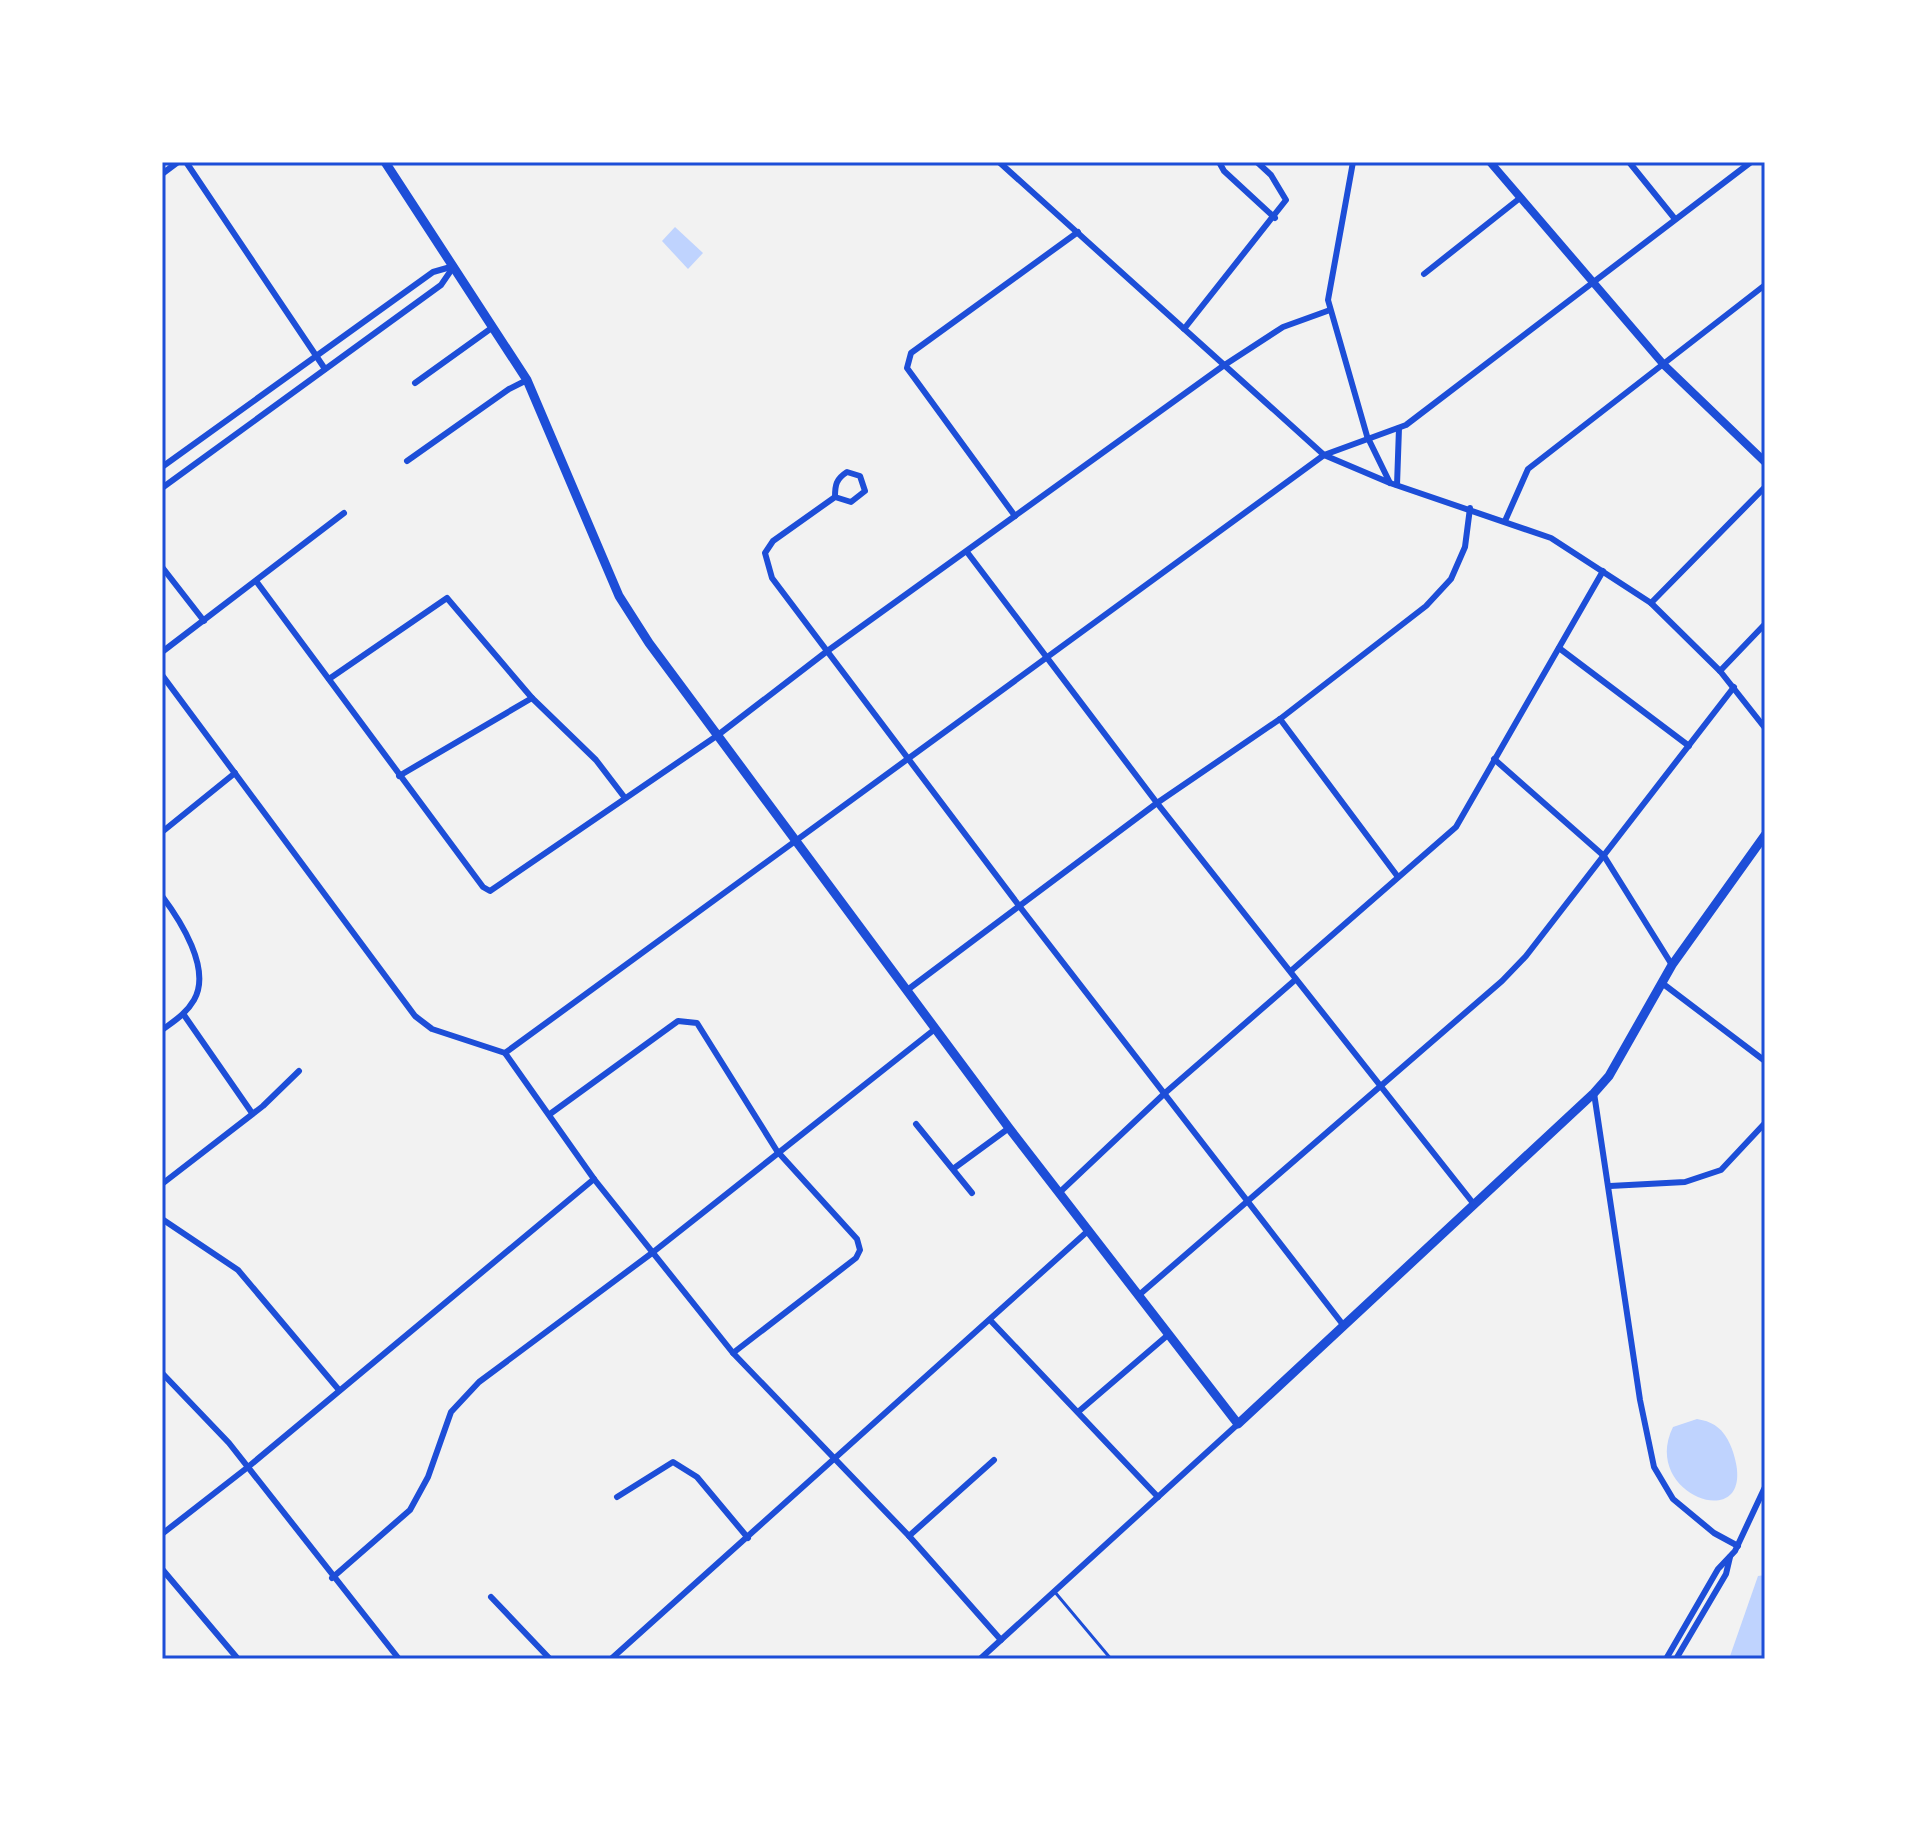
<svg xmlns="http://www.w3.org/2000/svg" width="1927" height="1821" font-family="Inter,sans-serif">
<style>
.water{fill:#bfd3fe}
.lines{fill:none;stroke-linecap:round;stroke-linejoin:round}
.service{stroke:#1d4ed8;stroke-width:3}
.minor{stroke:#1d4ed8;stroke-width:6}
.tertiary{stroke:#1d4ed8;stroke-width:8}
.secondary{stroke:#1d4ed8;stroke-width:9}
.neatline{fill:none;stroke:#1d4ed8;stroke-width:3}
</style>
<rect width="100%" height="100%" fill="#f2f2f2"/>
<g class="water">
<path d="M 675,227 L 703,253 L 688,269 L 662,241 Z"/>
<path d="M 1697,1419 C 1716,1422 1725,1431 1732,1449 C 1764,1539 1638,1498 1673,1427 Z"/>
<path d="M 1765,1575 L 1765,1659 L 1729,1659 L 1758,1576 Z"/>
</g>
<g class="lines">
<path class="service" d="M 1054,1591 L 1111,1659"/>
<g class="minor">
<path d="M 186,162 L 325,369"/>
<path d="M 999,162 L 1324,455 L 1390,483 L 1551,538 L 1651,603 L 1720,671 L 1765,728"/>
<path d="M 1219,162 L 1224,171 L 1275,218"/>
<path d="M 1353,162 L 1328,300 L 1367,436 L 1390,483"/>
<path d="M 1629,162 L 1675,219"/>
<path d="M 162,174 L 178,162"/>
<path d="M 1424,274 L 1520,198"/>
<path d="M 1184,329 L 1286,200 L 1271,175 L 1257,162"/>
<path d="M 415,383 L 493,327"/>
<path d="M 407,461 L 509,389 L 527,380"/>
<path d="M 162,467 L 433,272 L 454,266"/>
<path d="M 1397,485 L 1399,428"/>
<path d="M 162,488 L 441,285 L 454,266"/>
<path d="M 835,497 C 835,485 836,479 847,472 L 860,476 L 865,491 L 851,502 L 835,497 L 773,541 L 765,553 L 772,578 L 1020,907 L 1344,1326"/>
<path d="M 1015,516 L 907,368 L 911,353 L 1078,232"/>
<path d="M 1505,521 L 1528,469 L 1765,285"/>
<path d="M 967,552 L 1157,803 L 1473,1203"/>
<path d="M 162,567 L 204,621"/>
<path d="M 256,581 L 483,887 L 490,891 L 718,735 L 826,652 L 1223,366 L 1283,327 L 1330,310"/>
<path d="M 1651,603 L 1765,487"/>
<path d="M 1559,648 L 1689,746"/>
<path d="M 162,652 L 344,513"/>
<path d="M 1720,671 L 1765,624"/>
<path d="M 162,675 L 415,1016 L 432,1029 L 505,1053 L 594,1179 L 733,1353 L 909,1536 L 1001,1640"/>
<path d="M 329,679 L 447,598 L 532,698 L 596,760 L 625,798"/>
<path d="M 1280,719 L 1398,877"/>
<path d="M 1494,759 L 1604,856 L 1672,965"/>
<path d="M 399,776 L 532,698"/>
<path d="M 162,832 L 235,773"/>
<path d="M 162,896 C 180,920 212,969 194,1000 C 186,1014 174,1021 162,1030"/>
<path d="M 1292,970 L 1456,827 L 1603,571"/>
<path d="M 1662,983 L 1765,1061"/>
<path d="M 906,991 L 1157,803 L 1280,719 L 1426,606 L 1451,579 L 1465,547 L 1470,508"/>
<path d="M 184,1015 L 252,1113"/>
<path d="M 505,1053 L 1324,455 L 1406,425 L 1751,162"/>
<path d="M 1594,1093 L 1640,1400 L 1654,1467 L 1673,1499 L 1714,1533 L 1738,1546"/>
<path d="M 550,1114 L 678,1021 L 697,1023 L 777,1151 L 857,1239 L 860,1250 L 856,1258 L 733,1353"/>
<path d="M 916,1124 L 972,1193"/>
<path d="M 953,1169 L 1009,1128"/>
<path d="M 162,1184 L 263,1106 L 299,1071"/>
<path d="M 1610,1186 L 1685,1182 L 1721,1170 L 1765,1123"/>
<path d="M 1060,1192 L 1165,1093 L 1295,980"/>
<path d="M 162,1219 L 238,1270 L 339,1390"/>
<path d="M 1139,1295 L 1502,981 L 1526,956 L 1734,687"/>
<path d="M 990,1320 L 1158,1497"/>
<path d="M 162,1373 L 229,1443 L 399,1659"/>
<path d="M 1078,1412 L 1169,1334"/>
<path d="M 617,1497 L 673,1462 L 697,1477 L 748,1538"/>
<path d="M 162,1534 L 248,1467 L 594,1179"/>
<path d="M 909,1536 L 994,1460"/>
<path d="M 162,1569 L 238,1659"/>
<path d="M 332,1578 L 410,1510 L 428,1477 L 451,1412 L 479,1382 L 652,1253 L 935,1029"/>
<path d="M 491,1597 L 550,1659"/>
<path d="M 611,1659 L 1089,1230"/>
<path d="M 980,1659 L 1238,1424"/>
<path d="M 1666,1659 L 1718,1569 L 1735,1551 L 1765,1487"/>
<path d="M 1676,1659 L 1726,1574 L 1730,1557"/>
</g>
<path class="tertiary" d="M 1490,162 L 1664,365 L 1765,462"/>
<path class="secondary" d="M 385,162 L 527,380 L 619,596 L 649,643 L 1009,1128 L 1238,1424 L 1594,1093 L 1609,1076 L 1672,965 L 1765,835"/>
</g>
<rect width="1927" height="1821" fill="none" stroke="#ffffff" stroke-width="328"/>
<rect x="164" y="164" width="1599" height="1493" class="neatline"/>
</svg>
